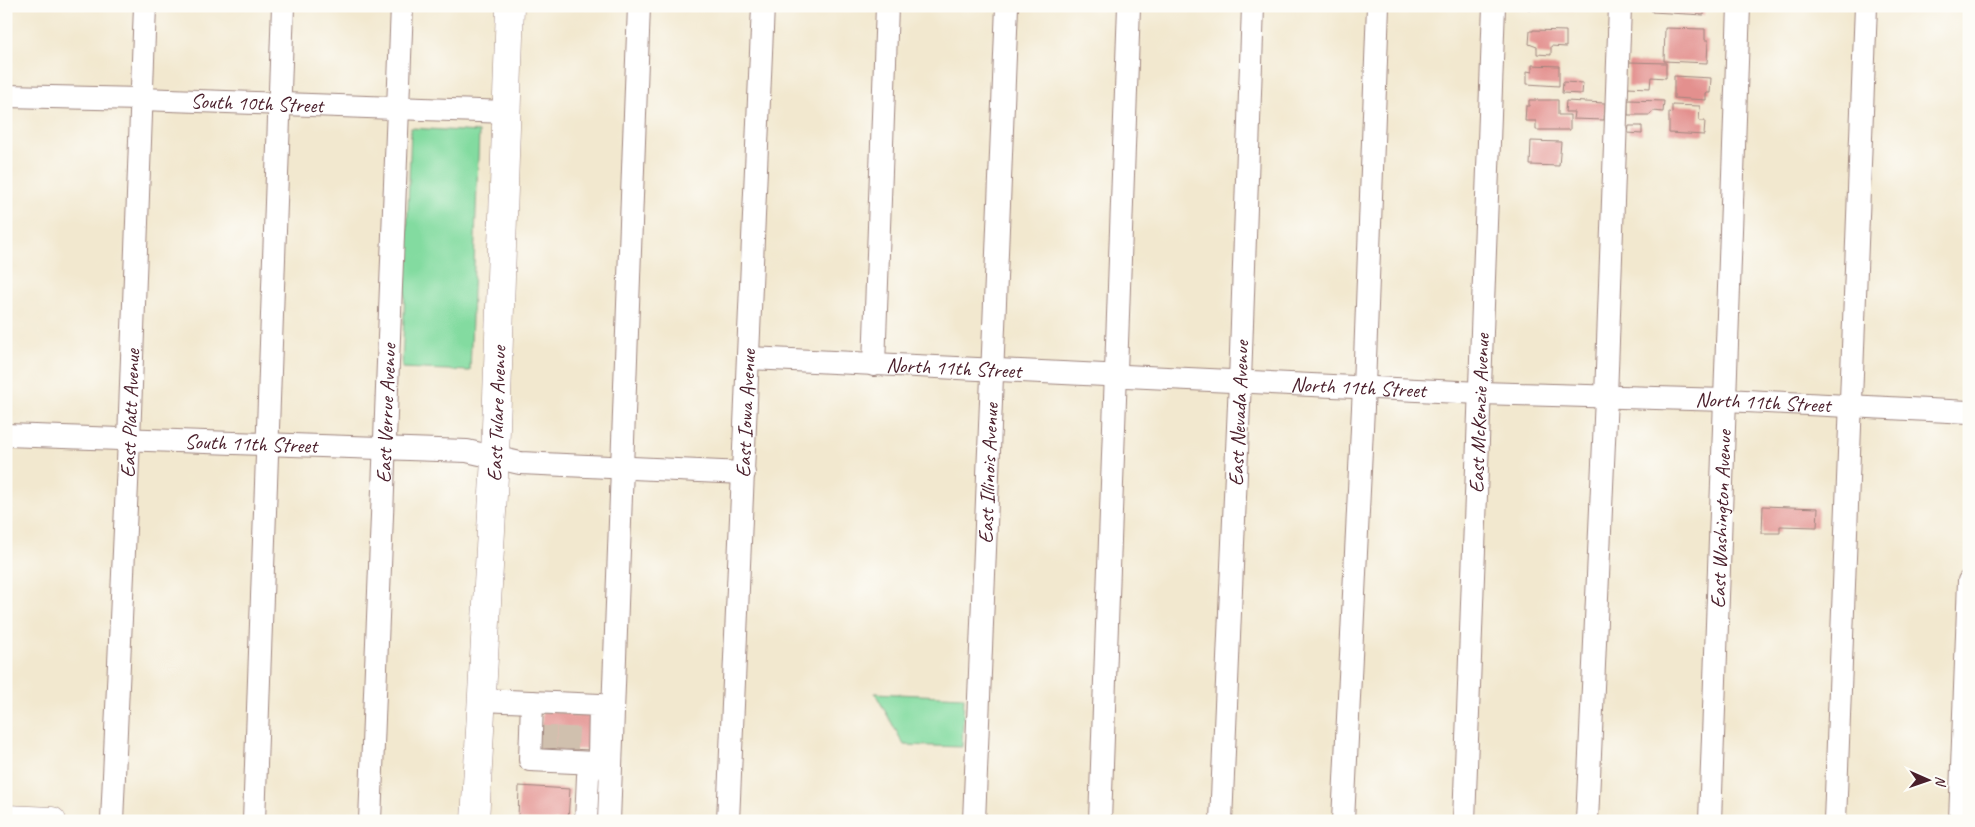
<svg xmlns="http://www.w3.org/2000/svg" width="1975" height="827" font-family="Caveat,sans-serif">
<style>
.grass{fill:#83dba0;stroke:#667d66}
.building{fill:#e3908e}
.lines{fill:none;stroke-linecap:round;stroke-linejoin:round}
.minor-tunnel{stroke:#d0c0ae;stroke-width:22;stroke-dasharray:22 11;stroke-linecap:butt}
.minor-casing{stroke:#9e847d;stroke-width:24}
.major-casing{stroke:#9e847d;stroke-width:29}
.minor{stroke:#fff;stroke-width:22}
.major{stroke:#fff;stroke-width:28}
.labels{text-anchor:middle;dominant-baseline:central;stroke-width:4;stroke-linejoin:round;paint-order:stroke}
.street-label{font-size:21px;fill:#4a1f2b;stroke:#fdfcf7}
</style>
<rect width="100%" height="100%" fill="#fdfcf7"/>
<filter id="ink" filterUnits="userSpaceOnUse"><feTurbulence type="fractalNoise" baseFrequency=".02" numOctaves="2"/><feDisplacementMap in="SourceGraphic" scale="10" xChannelSelector="R" yChannelSelector="G"/><feConvolveMatrix kernelMatrix="1 2 1 2 8 2 1 2 1" color-interpolation-filters="sRGB"/></filter>
<filter id="wash" filterUnits="userSpaceOnUse"><feTurbulence type="fractalNoise" baseFrequency=".0096" numOctaves="4" result="noise"/><feDisplacementMap in="SourceGraphic" scale="20" xChannelSelector="R" yChannelSelector="G"/><feGaussianBlur stdDeviation="1.12" result="paint"/><feColorMatrix in="noise" values="0 0 0 0 0 0 0 0 0 0 0 0 0 0 0 0 0 1.4 0 .05"/><feComposite in="paint" operator="in"/></filter>
<g filter="url(#wash)">
<rect width="100%" height="100%" fill="#f2e8cf"/>
<g class="grass">
<path d="M 411,128 L 479,132 L 470,371 L 402,368 Z"/>
<path d="M 875,693 L 964,697 L 962,747 L 904,745 Z"/>
</g>
<g id="blocks">
<g class="building">
<path d="M 1529,6 L 1574,6 L 1574,10 L 1565,9 L 1565,11 L 1528,9 Z"/>
<path d="M 1653,6 L 1704,6 L 1704,15 L 1652,12 Z"/>
<path d="M 1665,28 L 1705,29 L 1705,40 L 1708,40 L 1707,63 L 1664,61 Z"/>
<path d="M 1533,30 L 1566,31 L 1566,47 L 1551,46 L 1551,55 L 1537,54 L 1537,47 L 1529,44 L 1530,31 L 1533,31 Z"/>
<path d="M 1629,62 L 1666,63 L 1666,78 L 1651,77 L 1650,88 L 1628,87 Z"/>
<path d="M 1532,65 L 1559,66 L 1559,86 L 1527,84 L 1527,71 L 1532,72 Z"/>
<path d="M 1674,76 L 1711,78 L 1710,93 L 1706,93 L 1706,100 L 1674,98 Z"/>
<path d="M 1563,82 L 1583,83 L 1582,94 L 1562,93 Z"/>
<path d="M 1529,100 L 1558,100 L 1558,115 L 1570,115 L 1570,130 L 1536,130 L 1536,121 L 1525,121 L 1526,106 L 1529,106 Z"/>
<path d="M 1628,100 L 1664,101 L 1663,112 L 1653,111 L 1650,115 L 1628,115 Z"/>
<path d="M 1566,101 L 1605,103 L 1604,120 L 1573,119 L 1574,112 L 1565,112 Z"/>
<path d="M 1672,105 L 1700,106 L 1699,121 L 1705,121 L 1704,135 L 1669,133 L 1669,112 L 1672,113 Z"/>
<path d="M 1629,126 L 1642,126 L 1642,134 L 1628,133 Z"/>
<path d="M 1531,141 L 1561,142 L 1559,166 L 1530,165 Z"/>
<path d="M 1763,506 L 1818,508 L 1817,527 L 1780,526 L 1780,533 L 1762,533 Z"/>
<path d="M 542,710 L 594,712 L 592,750 L 541,748 Z"/>
<path d="M 519,786 L 570,789 L 568,821 L 518,820 Z"/>
</g>
</g>
</g>
<g filter="url(#ink)">
<use href="#blocks" fill-opacity="0" stroke="#9e847d" stroke-width="1"/>
<g class="lines">
<g class="minor-tunnel">
<path d="M 545,748 L 546,710"/>
<path d="M 567,749 L 569,711"/>
</g>
<g class="minor-casing">
<g id="minor">
<path id="s1" d="M 6,96 L 141,99 L 507,112"/>
<path id="s2" d="M 749,358 L 1480,393 L 1725,400 L 1969,412"/>
<path d="M 874,365 L 887,6"/>
<path id="s3" d="M 6,435 L 467,451 L 520,463 L 744,473"/>
<path d="M 482,700 L 600,705 L 599,756 L 588,776 L 586,821"/>
<path d="M 532,702 L 530,760 L 596,763"/>
<path id="s4" d="M 112,821 L 129,439 L 145,6"/>
<path d="M 254,821 L 283,6"/>
<path id="s5" d="M 370,821 L 402,6"/>
<path d="M 609,821 L 639,6"/>
<path id="s6" d="M 728,821 L 763,6"/>
<path id="s7" d="M 974,821 L 1007,6"/>
<path d="M 1100,821 L 1129,6"/>
<path id="s8" d="M 1221,821 L 1240,381 L 1253,6"/>
<path d="M 1343,821 L 1364,387 L 1378,6"/>
<path id="s9" d="M 1464,821 L 1494,6"/>
<path d="M 1587,821 L 1606,397 L 1620,6"/>
<path id="s10" d="M 1710,821 L 1739,6"/>
<path d="M 1835,821 L 1866,6"/>
<path d="M 1960,821 L 1969,581"/>
</g>
</g>
<g class="major-casing">
<g id="major">
<path d="M 6,819 L 52,821"/>
<path id="s11" d="M 475,821 L 495,458 L 510,6"/>
</g>
</g>
<use href="#minor" class="minor"/>
<use href="#major" class="major"/>
</g>
</g>
<g class="labels">
<g class="street-label">
<text stroke="none"><textPath href="#s1" startOffset="251">South 10th Street</textPath></text>
<text stroke="none"><textPath href="#s2" startOffset="205">North 11th Street</textPath></text>
<text stroke="none"><textPath href="#s2" startOffset="610">North 11th Street</textPath></text>
<text stroke="none"><textPath href="#s2" startOffset="1015">North 11th Street</textPath></text>
<text stroke="none"><textPath href="#s9" startOffset="408">East McKenzie Avenue</textPath></text>
<text stroke="none"><textPath href="#s4" startOffset="408">East Platt Avenue</textPath></text>
<text stroke="none"><textPath href="#s5" startOffset="408">East Verrue Avenue</textPath></text>
<text stroke="none"><textPath href="#s11" startOffset="408">East Tulare Avenue</textPath></text>
<text stroke="none"><textPath href="#s6" startOffset="408">East Iowa Avenue</textPath></text>
<text stroke="none"><textPath href="#s8" startOffset="408">East Nevada Avenue</textPath></text>
<text stroke="none"><textPath href="#s3" startOffset="245">South 11th Street</textPath></text>
<text stroke="none"><textPath href="#s7" startOffset="348">East Illinois Avenue</textPath></text>
<text stroke="none"><textPath href="#s10" startOffset="302">East Washington Avenue</textPath></text>
</g>
</g>
<rect width="1975" height="827" fill="none" stroke="#fdfcf7" stroke-width="25"/>
<g transform="translate(1928 780) rotate(92)" stroke="#fdfcf7" stroke-width="4" paint-order="stroke">
<path d="M0-4L9 19L0 12L-9 19Z" fill="#4a1f2b"/>
<text y="-8" font-size="14" font-weight="bold" text-anchor="middle" fill="#4a1f2b">N</text>
</g>
</svg>
